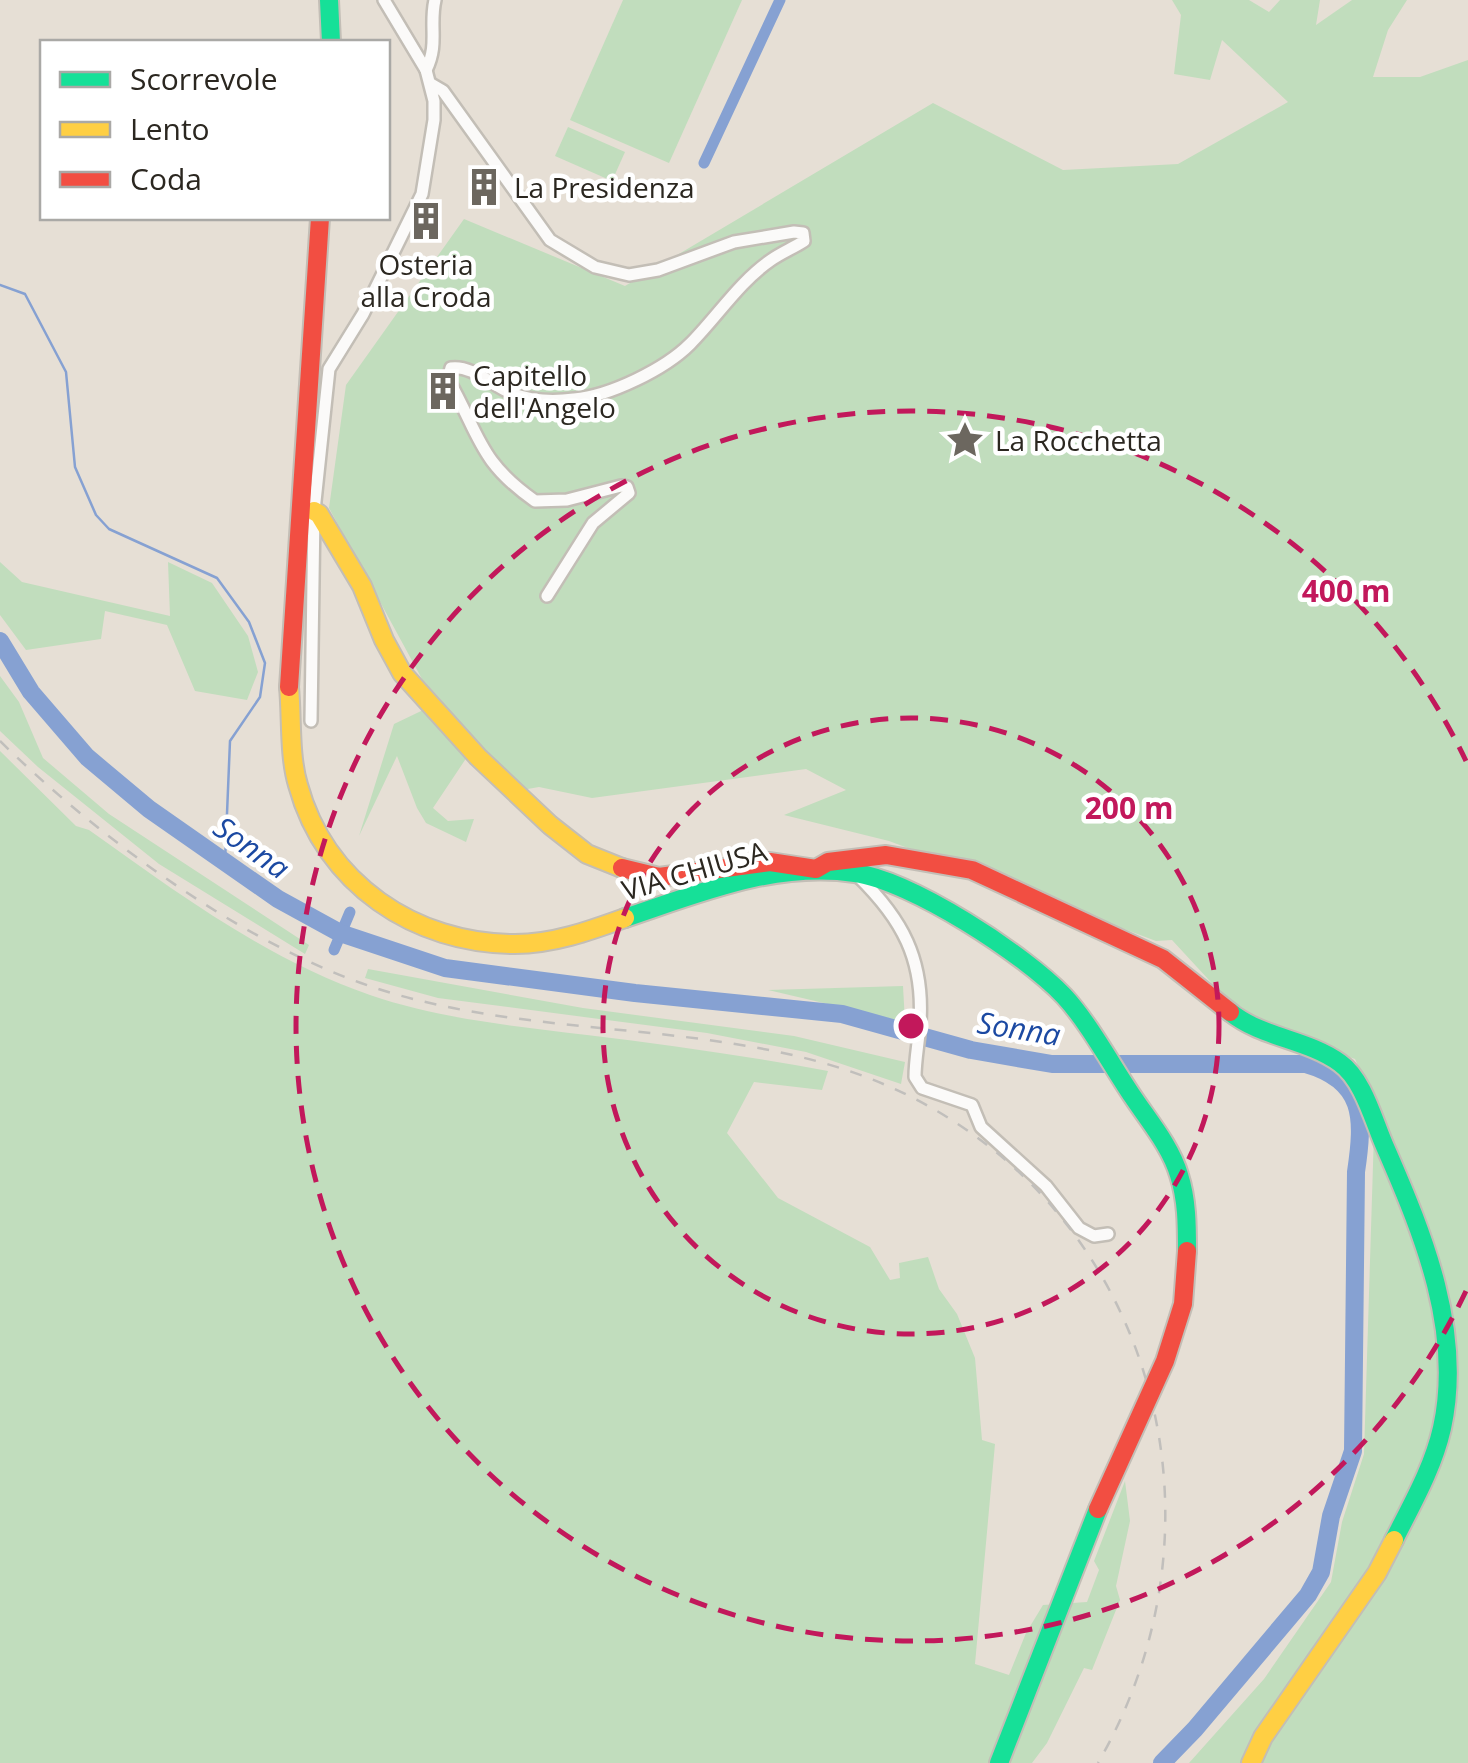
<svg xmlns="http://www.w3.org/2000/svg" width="1468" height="1763" font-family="'Open Sans',sans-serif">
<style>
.green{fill:#c1ddbd}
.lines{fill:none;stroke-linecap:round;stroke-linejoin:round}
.stream{stroke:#86a1d2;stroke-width:2.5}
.canal{stroke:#86a1d2;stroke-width:11}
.river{stroke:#86a1d2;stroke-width:18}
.street-casing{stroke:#c3beb6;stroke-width:16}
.fast-casing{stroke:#c3beb6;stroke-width:22}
.slow-casing{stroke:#c3beb6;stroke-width:22}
.jam-casing{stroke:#c3beb6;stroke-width:22}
.street{stroke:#fbfaf9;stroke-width:11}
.fast{stroke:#16e098;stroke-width:18}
.slow{stroke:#ffcf43;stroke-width:18}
.jam{stroke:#f24e42;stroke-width:18}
.rail{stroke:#c1bfbc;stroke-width:2.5;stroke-dasharray:12 12;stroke-linecap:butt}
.jam-bridge-casing{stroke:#c3beb6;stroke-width:22;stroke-linecap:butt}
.jam-bridge{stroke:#f24e42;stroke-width:18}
.ring{fill:none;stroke:#c2185b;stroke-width:5;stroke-dasharray:18 12}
.labels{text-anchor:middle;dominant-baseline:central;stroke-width:9;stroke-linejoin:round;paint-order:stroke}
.poi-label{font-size:28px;fill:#2b2720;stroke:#fff;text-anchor:start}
.street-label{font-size:28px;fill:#2b2720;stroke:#fff}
.water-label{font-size:30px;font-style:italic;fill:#1b49a2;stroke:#fff}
.centre{fill:#c2185b;stroke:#fff;stroke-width:5}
.ring-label{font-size:30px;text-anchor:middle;font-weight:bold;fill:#c2185b;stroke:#fff;stroke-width:9;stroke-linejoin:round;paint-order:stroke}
</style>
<rect width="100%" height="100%" fill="#e6dfd5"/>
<g class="green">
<path d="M 623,0 L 742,0 L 669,163 L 570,120 Z"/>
<path d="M 1172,0 L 1249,0 L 1269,12 L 1280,0 L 1320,0 L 1316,25 L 1352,0 L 1407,0 L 1388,30 L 1373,77 L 1420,77 L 1468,60 L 1468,1763 L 1189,1763 L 1264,1679 L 1331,1582 L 1342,1522 L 1364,1454 L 1374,1133 L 1385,1127 L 1355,1059 L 1277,1032 L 1220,992 L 1172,940 L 1156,941 L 889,841 L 784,815 L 846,790 L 806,769 L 592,798 L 539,787 L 522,790 L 469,754 L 433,808 L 448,821 L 474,819 L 466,842 L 426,823 L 417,808 L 397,756 L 359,836 L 394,724 L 442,701 L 422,679 L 329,508 L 346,385 L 464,219 L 625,286 L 933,103 L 1063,170 L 1178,164 L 1288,102 L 1222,40 L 1210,80 L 1174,74 L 1181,15 Z"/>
<path d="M 568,127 L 625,152 L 612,181 L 555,156 Z"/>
<path d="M 0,562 L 22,582 L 170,616 L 168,562 L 212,583 L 248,636 L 258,672 L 247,700 L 195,691 L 167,625 L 105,611 L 101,639 L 26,650 L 0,615 Z"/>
<path d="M 0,676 L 19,702 L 43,758 L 109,814 L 309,945 L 305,954 L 159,864 L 38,767 L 0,731 Z"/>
<path d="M 0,751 L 76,826 L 89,830 C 176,892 268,960 370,995 C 440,1019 514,1026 587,1035 C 668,1045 748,1056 828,1071 L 822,1090 L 754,1082 L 727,1133 L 778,1198 L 870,1247 L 890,1280 L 900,1278 L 899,1263 L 928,1257 L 939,1289 L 957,1314 L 975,1358 L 982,1440 L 995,1444 L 975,1664 L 1009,1675 L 1026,1633 L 1043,1605 L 1087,1602 L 1099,1570 L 1094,1561 L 1125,1481 L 1130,1521 L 1116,1586 L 1120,1600 L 1092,1670 L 1084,1668 L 1047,1743 L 1032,1763 L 0,1763 Z"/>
<path d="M 368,969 L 583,1008 L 794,1036 L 905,1062 L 901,1084 L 806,1052 L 707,1033 L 438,998 L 365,978 Z"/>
<path d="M 903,986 L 905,1022 L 768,990 Z"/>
</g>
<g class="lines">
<path class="stream" d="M 0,285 L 25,294 L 66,372 L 75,467 L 96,515 L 109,529 L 217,578 L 249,622 L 265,663 L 260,697 L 230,741 L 225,862"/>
<g class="canal">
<path d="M 704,163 L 780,0"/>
<path d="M 334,950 L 350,912"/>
</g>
<path class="river" d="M 0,641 L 31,692 L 87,757 L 149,809 L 278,899 L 340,933 L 445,968 L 635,993 L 842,1014 L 971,1050 L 1052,1064 L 1306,1064 C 1365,1081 1364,1118 1356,1172 L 1353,1451 L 1331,1516 L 1321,1572 L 1308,1595 L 1195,1729 L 1162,1763"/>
<g class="street-casing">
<g id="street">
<path d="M 426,70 C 439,44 429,26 435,0"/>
<path d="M 431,84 L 443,91 L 550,240 L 595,267 L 629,275 L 658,270 L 734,242 L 794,232 L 803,233 L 804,241 C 793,248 781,253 771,260 C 739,282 717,317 690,344 C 665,369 610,396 574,399 C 553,402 533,401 513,394 C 493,386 472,365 451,368 L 448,379 C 480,435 478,461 535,501 L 567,500 L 621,486 L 627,487 L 629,493 L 593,523 L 547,596"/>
<path d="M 311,721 L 314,511 L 329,369 L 363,314 L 422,194 L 434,120 L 434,101 L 426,70 L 384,0"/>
<path d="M 858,876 C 902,919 924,959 920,1022 C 919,1041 915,1059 915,1077 L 922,1088 L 972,1105 L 981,1127 L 1046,1186 L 1079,1228 L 1094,1236 L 1108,1234"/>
</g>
</g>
<g class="fast-casing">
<g id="fast">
<path d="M 329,0 L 331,42"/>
<path d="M 625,918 C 700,893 775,861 855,873 C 912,881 1024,954 1064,996 C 1089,1023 1112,1066 1133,1097 C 1149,1121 1171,1147 1179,1175 C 1187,1200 1187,1225 1187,1251"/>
<path d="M 1230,1012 C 1262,1038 1307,1039 1340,1063 C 1364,1080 1374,1123 1386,1149 C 1424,1236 1463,1332 1442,1428 C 1433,1468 1412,1504 1394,1540"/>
<path d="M 999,1763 L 1098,1509"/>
</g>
</g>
<g class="slow-casing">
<g id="slow">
<path d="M 314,511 L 319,514 L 362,586 L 384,640 L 402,673 L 478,757 L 550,825 L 587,854 L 622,868"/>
<path d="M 289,687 C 292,718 289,755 298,785 C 325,884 415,944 515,944 C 553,944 589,931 625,918"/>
<path d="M 1251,1763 L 1263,1737 L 1377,1573 L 1394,1540"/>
</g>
</g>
<g class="jam-casing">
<g id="jam">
<path d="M 289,687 L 320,218"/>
<path d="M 622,868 L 659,877 L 770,862 L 816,869 L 828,862 L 886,855 L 972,870 L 1163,959 L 1230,1012"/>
</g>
</g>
<use href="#street" class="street"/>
<use href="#fast" class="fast"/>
<use href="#slow" class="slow"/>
<use href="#jam" class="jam"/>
<path class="rail" d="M 0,741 C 97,836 233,937 361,983 C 511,1037 675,1020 827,1064 C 1131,1152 1253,1494 1098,1763"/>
<g class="jam-bridge-casing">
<path id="jam-bridge" d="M 1098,1509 L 1165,1361 L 1183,1304 L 1187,1251"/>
</g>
<use href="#jam-bridge" class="jam-bridge"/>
</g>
<g class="ring">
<circle cx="911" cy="1026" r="308"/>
<path d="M1466 1291A615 615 0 1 1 1466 761"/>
</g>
<defs>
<g id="building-bare" transform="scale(3)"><path d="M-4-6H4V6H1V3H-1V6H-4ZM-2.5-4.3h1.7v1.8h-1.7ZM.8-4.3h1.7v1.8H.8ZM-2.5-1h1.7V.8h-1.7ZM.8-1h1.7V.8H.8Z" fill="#6c675f" stroke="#fff" stroke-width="2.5" paint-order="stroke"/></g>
<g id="sight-bare" transform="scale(3)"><path d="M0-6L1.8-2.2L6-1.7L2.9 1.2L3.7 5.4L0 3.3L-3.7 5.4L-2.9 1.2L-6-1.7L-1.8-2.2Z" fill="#6c675f" stroke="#fff" stroke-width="2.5" paint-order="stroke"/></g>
</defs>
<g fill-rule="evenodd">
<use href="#building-bare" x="484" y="187"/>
<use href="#building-bare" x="426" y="221"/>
<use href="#building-bare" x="443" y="391"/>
<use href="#sight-bare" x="965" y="440"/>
</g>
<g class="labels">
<g class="poi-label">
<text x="514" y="187">La Presidenza</text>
<text x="426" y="264" text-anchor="middle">Osteria<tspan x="426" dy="32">alla Croda</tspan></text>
<text x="473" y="375">Capitello<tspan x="473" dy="32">dell'Angelo</tspan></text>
<text x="995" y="440">La Rocchetta</text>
</g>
<g class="street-label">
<text transform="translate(694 870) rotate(-16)">VIA CHIUSA</text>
</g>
<g class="water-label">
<text transform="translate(252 847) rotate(35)">Sonna</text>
<text transform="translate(1019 1028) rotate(9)">Sonna</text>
</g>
</g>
<circle cx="911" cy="1026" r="15" class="centre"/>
<g class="ring-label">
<text x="1346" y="602">400 m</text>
<text x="1129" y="819">200 m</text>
</g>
<rect x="40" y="40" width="350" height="180" fill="#ffffff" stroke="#aaa9a6" stroke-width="2.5"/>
<rect x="60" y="72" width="50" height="15" fill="#16e098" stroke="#aaa9a6" stroke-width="2.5"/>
<text x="130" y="90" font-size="30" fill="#2b2720">Scorrevole</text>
<rect x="60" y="122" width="50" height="15" fill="#ffcf43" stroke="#aaa9a6" stroke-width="2.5"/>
<text x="130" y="140" font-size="30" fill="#2b2720">Lento</text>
<rect x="60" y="172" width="50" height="15" fill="#f24e42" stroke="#aaa9a6" stroke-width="2.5"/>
<text x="130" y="190" font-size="30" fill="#2b2720">Coda</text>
</svg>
